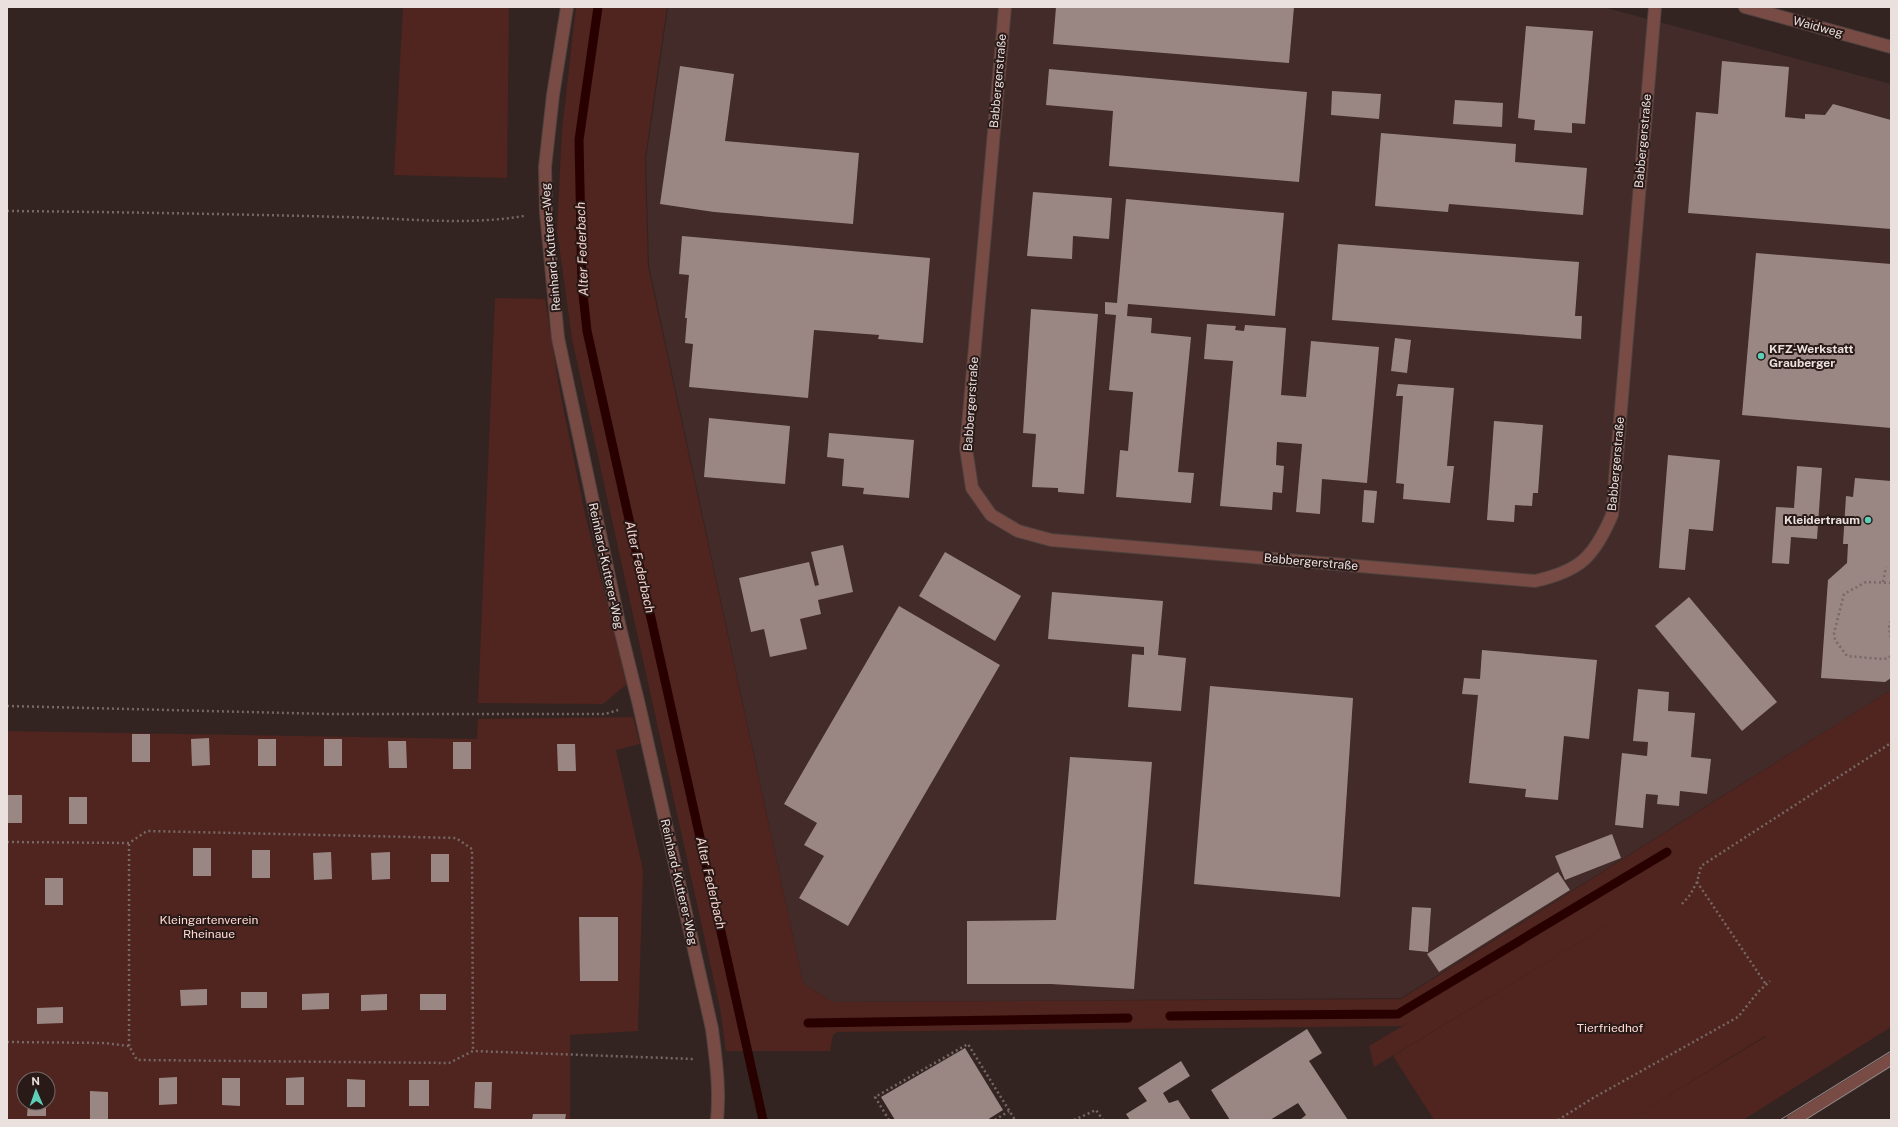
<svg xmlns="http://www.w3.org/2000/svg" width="1898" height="1127" font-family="'Public Sans',sans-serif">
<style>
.built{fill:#422b28}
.green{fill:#50241f;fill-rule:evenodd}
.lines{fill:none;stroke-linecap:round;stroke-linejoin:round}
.stream{stroke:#280000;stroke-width:9}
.building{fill:#9a8784}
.service-casing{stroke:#50423f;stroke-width:14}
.minor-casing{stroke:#50423f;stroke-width:14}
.path{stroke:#756865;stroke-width:2.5;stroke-dasharray:2 3;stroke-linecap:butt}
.service{stroke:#784b45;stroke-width:12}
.minor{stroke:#784b45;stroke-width:12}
.tram{stroke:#968a88;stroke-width:1}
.poi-dot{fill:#5eceb7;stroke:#291a18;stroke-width:1.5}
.labels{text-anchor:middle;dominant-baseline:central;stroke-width:4;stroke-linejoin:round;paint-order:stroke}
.street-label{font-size:12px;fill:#eae0de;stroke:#291a18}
.poi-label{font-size:12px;font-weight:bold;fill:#eae0de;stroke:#291a18;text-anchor:start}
.park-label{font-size:12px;fill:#ffd9d3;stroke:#291a18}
.water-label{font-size:13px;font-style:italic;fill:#f6d0cb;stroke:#291a18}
</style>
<rect width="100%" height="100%" fill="#332421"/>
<path class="built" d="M 668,7 L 1603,7 L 1891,84 L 1891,690 L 1401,998 L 832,1002 L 803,983 L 649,266 L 646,159 Z"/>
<g class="green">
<path d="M 403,7 L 509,7 L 507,178 L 394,175 Z"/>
<path d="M 576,7 L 667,7 L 645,159 L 648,266 L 803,983 L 832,1002 L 1401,999 L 1891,690 L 1891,1027 L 1743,1120 L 1434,1120 L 1393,1056 L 1672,886 L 1374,1067 L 1369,1046 L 1411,1021 L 1402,1026 L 837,1032 L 833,1035 L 830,1051 L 726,1051 L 720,1008 L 572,339 L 557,229 L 562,131 ZM 1765,1036 L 1765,1037 L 1630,1119 Z"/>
<path d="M 495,298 L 545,299 L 560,392 L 585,514 L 627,684 L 603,704 L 478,703 Z"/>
<path d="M 633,717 L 640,744 L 616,750 L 643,870 L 638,1031 L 570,1035 L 570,1120 L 7,1120 L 7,731 L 477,739 L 478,719 ZM 24,1079 L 48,1079 L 48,1103 L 24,1103 Z"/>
</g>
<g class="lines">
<g class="stream">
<path d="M 598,7 L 579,140 L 582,285 L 587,331 L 763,1120"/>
<path d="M 1170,1016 L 1398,1014 L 1667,852"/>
<path d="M 808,1023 L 1128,1018"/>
</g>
</g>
<g class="building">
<path d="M 1056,7 L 1294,7 L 1289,63 L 1053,44 Z"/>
<path d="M 1526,26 L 1593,31 L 1585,124 L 1572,123 L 1572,133 L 1534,130 L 1535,120 L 1518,118 Z"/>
<path d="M 1722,61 L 1789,67 L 1785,117 L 1805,119 L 1805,114 L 1825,115 L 1833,104 L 1891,120 L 1891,229 L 1688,213 L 1696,112 L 1718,114 Z"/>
<path d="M 680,66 L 734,74 L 725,141 L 859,153 L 853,224 L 714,212 L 660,204 Z"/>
<path d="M 1049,69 L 1307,92 L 1299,182 L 1109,166 L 1113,111 L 1046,105 Z"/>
<path d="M 1332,91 L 1381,94 L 1379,119 L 1331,115 Z"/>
<path d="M 1455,100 L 1503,103 L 1502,127 L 1453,124 Z"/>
<path d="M 1381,133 L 1516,144 L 1515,162 L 1587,168 L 1583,215 L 1449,204 L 1448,212 L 1375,206 Z"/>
<path d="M 1033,192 L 1112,198 L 1109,239 L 1073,236 L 1072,259 L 1027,256 Z"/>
<path d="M 1126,199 L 1284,213 L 1275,316 L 1128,304 L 1127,316 L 1152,318 L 1151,333 L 1191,337 L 1178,472 L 1194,473 L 1191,503 L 1116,497 L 1120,450 L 1128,451 L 1133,392 L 1109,390 L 1116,315 L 1105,314 L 1105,302 L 1117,303 Z"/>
<path d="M 682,236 L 930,258 L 923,343 L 878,339 L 879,335 L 814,330 L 808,398 L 689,387 L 693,344 L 685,343 L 687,318 L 685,318 L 689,275 L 679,274 Z"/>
<path d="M 1338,244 L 1579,262 L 1575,316 L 1582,316 L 1581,339 L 1332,320 Z"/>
<path d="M 1756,253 L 1891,264 L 1891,428 L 1742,415 Z"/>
<path d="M 1031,309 L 1098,314 L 1084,494 L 1058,492 L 1058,488 L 1032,487 L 1036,434 L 1023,433 Z"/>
<path d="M 1207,324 L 1236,326 L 1235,330 L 1244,331 L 1245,325 L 1286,328 L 1281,395 L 1306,397 L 1311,341 L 1379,347 L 1367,483 L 1322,479 L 1320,514 L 1296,512 L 1302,444 L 1277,442 L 1276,465 L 1284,466 L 1282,493 L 1273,492 L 1272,510 L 1220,506 L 1233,361 L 1204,359 Z"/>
<path d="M 1395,338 L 1411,340 L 1407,373 L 1391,371 Z"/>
<path d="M 1398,384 L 1454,388 L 1447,466 L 1454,466 L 1450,503 L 1403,499 L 1404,484 L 1396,483 L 1403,396 L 1396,396 Z"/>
<path d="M 709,418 L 790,426 L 785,484 L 704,477 Z"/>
<path d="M 1494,421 L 1543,425 L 1538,493 L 1533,493 L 1532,506 L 1515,505 L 1514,522 L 1487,520 Z"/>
<path d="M 829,433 L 914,440 L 909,498 L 863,494 L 864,488 L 842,486 L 844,459 L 827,457 Z"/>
<path d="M 1668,455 L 1720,460 L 1713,531 L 1689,529 L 1685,570 L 1659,568 Z"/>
<path d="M 1797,466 L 1822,468 L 1817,539 L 1791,537 L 1789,564 L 1772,563 L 1776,507 L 1794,508 Z"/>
<path d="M 1855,478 L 1891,481 L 1891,678 L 1885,682 L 1821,678 L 1828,580 L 1847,563 L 1848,544 L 1843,544 L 1846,496 L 1853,497 Z"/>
<path d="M 1364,490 L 1377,491 L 1374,523 L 1362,522 Z"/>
<path d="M 843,545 L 853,592 L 818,600 L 821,614 L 800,619 L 807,649 L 770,657 L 764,629 L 751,632 L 739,578 L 809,562 L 815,586 L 819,585 L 811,552 Z"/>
<path d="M 945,552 L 1021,596 L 995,641 L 919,596 Z"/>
<path d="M 1052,592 L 1163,601 L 1158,655 L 1186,658 L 1181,711 L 1128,707 L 1132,654 L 1144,655 L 1144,647 L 1048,639 Z"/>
<path d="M 1689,597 L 1777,702 L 1742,731 L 1655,626 Z"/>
<path d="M 899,606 L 1000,665 L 848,926 L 799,898 L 824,856 L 804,845 L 817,823 L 784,804 Z"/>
<path d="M 1482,650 L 1597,660 L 1589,739 L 1564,736 L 1558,800 L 1525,797 L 1526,789 L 1469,783 L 1478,695 L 1462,694 L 1464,678 L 1480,679 Z"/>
<path d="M 1210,686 L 1353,698 L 1340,897 L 1194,884 Z"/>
<path d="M 1638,689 L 1669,692 L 1668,711 L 1695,713 L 1691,757 L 1711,759 L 1707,794 L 1680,791 L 1679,806 L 1657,804 L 1658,795 L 1646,794 L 1643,828 L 1615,825 L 1622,753 L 1647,756 L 1648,742 L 1633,741 Z"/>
<rect x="132" y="734" width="18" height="28"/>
<path d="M 209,738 L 210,765 L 192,766 L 191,739 Z"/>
<rect x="258" y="739" width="18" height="27"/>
<rect x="324" y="739" width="18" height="27"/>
<path d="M 388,741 L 406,741 L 407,768 L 389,768 Z"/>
<rect x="453" y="742" width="18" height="27"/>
<path d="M 557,744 L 575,744 L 576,771 L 558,771 Z"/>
<path d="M 1070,757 L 1152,762 L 1134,989 L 1051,984 L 967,984 L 967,921 L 1056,920 Z"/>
<rect x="7" y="795" width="15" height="28"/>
<rect x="69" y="797" width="18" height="27"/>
<path d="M 1612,834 L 1621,858 L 1565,880 L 1555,856 Z"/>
<rect x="193" y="848" width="18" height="28"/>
<rect x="252" y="850" width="18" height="28"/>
<path d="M 331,852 L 332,879 L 314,880 L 313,853 Z"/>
<path d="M 390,852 L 390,879 L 372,880 L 371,853 Z"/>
<rect x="431" y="854" width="18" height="28"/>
<path d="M 1558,872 L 1570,890 L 1439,972 L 1427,954 Z"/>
<rect x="45" y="878" width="18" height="27"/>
<path d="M 1412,907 L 1431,908 L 1428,952 L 1409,950 Z"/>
<path d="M 579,917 L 618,917 L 618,981 L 580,981 Z"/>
<path d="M 207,989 L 207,1005 L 181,1006 L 180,990 Z"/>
<rect x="241" y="992" width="26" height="16"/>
<path d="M 329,993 L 329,1009 L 302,1010 L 302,994 Z"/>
<path d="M 387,994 L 387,1010 L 361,1011 L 361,995 Z"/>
<rect x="420" y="994" width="26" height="16"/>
<path d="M 63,1007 L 63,1023 L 37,1024 L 37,1008 Z"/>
<path d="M 1307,1029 L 1322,1053 L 1309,1061 L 1348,1120 L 1302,1120 L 1301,1119 L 1306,1115 L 1298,1103 L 1270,1120 L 1230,1120 L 1211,1090 Z"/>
<path d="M 965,1048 L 1003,1110 L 987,1120 L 895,1120 L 881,1097 Z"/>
<path d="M 1181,1061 L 1190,1076 L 1163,1093 L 1169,1103 L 1178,1100 L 1191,1120 L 1130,1120 L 1126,1114 L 1147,1101 L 1138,1088 Z"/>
<path d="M 177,1077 L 177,1104 L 159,1105 L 159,1078 Z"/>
<path d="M 304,1077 L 304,1105 L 286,1105 L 286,1078 Z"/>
<path d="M 222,1078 L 240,1078 L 240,1106 L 222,1105 Z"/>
<path d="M 347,1079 L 365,1080 L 365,1107 L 347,1107 Z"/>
<rect x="409" y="1080" width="20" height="26"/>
<path d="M 475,1082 L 492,1082 L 491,1109 L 474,1108 Z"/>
<path d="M 90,1091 L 108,1092 L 108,1119 L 90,1119 Z"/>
<path d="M 28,1103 L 46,1103 L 46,1116 L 27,1116 Z"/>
<path d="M 533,1114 L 566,1114 L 565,1120 L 532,1120 Z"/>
</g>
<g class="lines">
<g class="service-casing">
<path id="service" d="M 567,7 L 553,95 L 545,167 L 546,212 L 558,338 L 620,628 L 639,705 L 712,1029 C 716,1060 720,1089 717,1120"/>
</g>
<g class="minor-casing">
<g id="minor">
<path d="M 1005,7 L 966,448 L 972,488 L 991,515 L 1018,531 L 1051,540 L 1535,581 C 1580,571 1594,557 1612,515 L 1655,7"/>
<path d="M 1745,7 L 1891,47"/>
<path d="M 1793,1120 L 1891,1059"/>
</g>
</g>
<g class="path">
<path d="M 7,211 C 119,212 231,214 343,217 C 403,218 464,226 524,216"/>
<path d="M 1883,582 L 1886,567"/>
<path d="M 1891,583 L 1866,582 L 1844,594 L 1834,633 L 1835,640 L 1847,656 L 1882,659 L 1889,658 L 1891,655"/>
<path d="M 1891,621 L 1889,625 L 1891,641"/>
<path d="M 7,706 L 329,714 L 605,714 L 618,710"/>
<path d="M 7,842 L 129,843 L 147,831 L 456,838 L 472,849 L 473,1051"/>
<path d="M 1682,904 L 1690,895 L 1697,882"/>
<path d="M 1765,983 L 1697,882 L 1701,866 L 1891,743"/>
<path d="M 7,1042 L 104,1043 L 129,1046 L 137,1060 L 449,1063 L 473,1051 L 694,1059"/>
<path d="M 129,1046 L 129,843"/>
<path d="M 889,1120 L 875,1097 L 968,1044 L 1015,1120"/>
<path d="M 995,1120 L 1009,1111"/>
<path d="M 1074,1120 L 1096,1110 L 1103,1120"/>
<path d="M 1558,1120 L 1593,1098 L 1738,1017 L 1758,992 L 1770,981"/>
</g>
<use href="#service" class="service"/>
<use href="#minor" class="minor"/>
<g class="tram">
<path d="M 1780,1120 L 1891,1051"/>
<path d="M 1805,1120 L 1891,1066"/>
</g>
</g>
<g class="poi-dot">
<circle cx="1761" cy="356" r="4"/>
<circle cx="1868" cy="520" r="4"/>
</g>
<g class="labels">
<g class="street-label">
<text transform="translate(1818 27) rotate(15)">Waidweg</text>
<text transform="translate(998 81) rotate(-85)">Babbergerstraße</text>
<text transform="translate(1643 141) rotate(-85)">Babbergerstraße</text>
<text transform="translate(551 247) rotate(-95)">Reinhard-Kutterer-Weg</text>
<text transform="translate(971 404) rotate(-86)">Babbergerstraße</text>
<text transform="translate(1616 464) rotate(-85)">Babbergerstraße</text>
<text transform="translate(1311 562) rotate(5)">Babbergerstraße</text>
<text transform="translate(606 566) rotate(78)">Reinhard-Kutterer-Weg</text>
<text transform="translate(679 882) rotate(77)">Reinhard-Kutterer-Weg</text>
</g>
<g class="poi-label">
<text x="1769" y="349">KFZ-Werkstatt<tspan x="1769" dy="14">Grauberger</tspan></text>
<text x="1860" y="520" text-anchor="end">Kleidertraum</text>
</g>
<g class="park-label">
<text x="209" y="920">Kleingartenverein<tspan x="209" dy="14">Rheinaue</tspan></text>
<text x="1610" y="1028">Tierfriedhof</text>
</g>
<g class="water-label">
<text transform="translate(582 249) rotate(-92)">Alter Federbach</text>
<text transform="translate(640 567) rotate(77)">Alter Federbach</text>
<text transform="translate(711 883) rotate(77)">Alter Federbach</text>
</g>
</g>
<rect width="1898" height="1127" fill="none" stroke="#eae0de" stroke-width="16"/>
<g transform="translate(36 1091) rotate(358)"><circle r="19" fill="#291a18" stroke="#766967"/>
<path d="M0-3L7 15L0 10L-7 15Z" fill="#5eceb7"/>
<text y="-6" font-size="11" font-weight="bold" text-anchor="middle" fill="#eae0de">N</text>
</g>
</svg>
